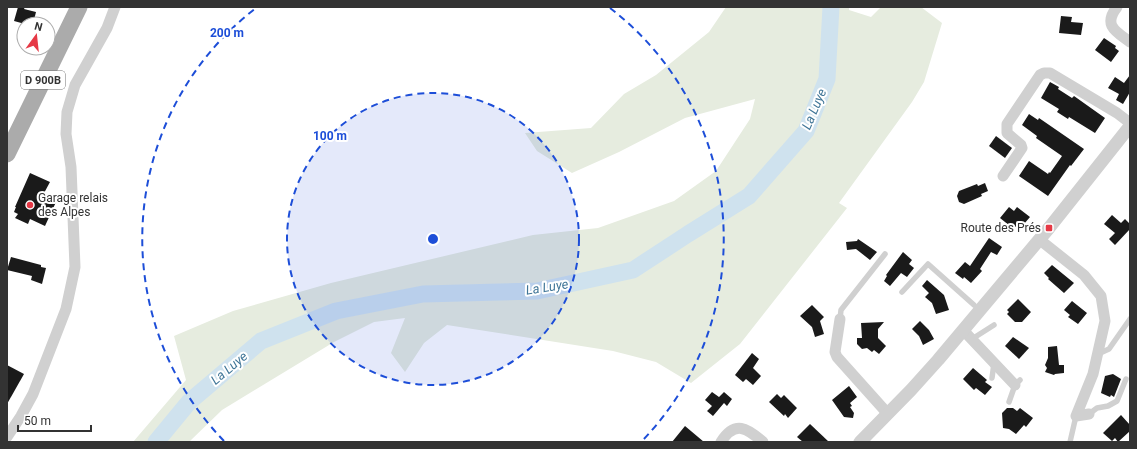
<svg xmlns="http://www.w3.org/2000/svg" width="1137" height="449" font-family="Roboto,sans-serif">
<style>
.green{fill:#e6ecdf}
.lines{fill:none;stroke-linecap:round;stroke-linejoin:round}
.river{stroke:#cfe2ee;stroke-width:17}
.building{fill:#1a1a1a}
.service{stroke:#d0d0d0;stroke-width:5.5}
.minor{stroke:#d0d0d0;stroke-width:11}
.tertiary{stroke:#d0d0d0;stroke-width:13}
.primary{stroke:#ababab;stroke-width:17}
.ring{fill:none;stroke:#1d4ed8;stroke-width:2;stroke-dasharray:7 5}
.poi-dot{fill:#e63946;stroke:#fff;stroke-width:1.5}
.labels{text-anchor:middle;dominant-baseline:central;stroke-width:4;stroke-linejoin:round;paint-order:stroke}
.shield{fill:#fff;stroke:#707070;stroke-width:1}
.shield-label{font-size:11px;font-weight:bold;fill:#333}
.poi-label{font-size:12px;fill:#333;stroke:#fff;text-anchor:start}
.water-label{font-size:13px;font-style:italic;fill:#3f7597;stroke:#fff}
.centre{fill:#1d4ed8;stroke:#fff;stroke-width:2}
.ring-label{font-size:12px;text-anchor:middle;font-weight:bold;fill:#1d4ed8;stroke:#fff;stroke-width:4;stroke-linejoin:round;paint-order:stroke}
</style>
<rect width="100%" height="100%" fill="#fff"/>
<path class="green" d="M 726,7 L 849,7 L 849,10 L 871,17 L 881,7 L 921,7 L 942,23 L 924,82 L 912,102 L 839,203 L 847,208 L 740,344 L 691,383 L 656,362 L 613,351 L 447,325 L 424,343 L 405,372 L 391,353 L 405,318 L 374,322 L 334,342 L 222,410 L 189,442 L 133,442 L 186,380 L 174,336 L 233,311 L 331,283 L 533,235 L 598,228 L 674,201 L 716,171 L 750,119 L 755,99 L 685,118 L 619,152 L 572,173 L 537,151 L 525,133 L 591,128 L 624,94 L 656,75 L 709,32 Z"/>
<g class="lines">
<path class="river" d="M 156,442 L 189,402 L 261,341 L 336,311 L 423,294 L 537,291 L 633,270 L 688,234 L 749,196 L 806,131 L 827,79 L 831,7"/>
</g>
<g class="building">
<path d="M 18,7 L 25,7 L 24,9 L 36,12 L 33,24 L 25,24 L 14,21 Z"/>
<path d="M 1061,16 L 1072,17 L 1071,22 L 1083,23 L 1081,35 L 1059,33 Z"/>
<path d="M 1104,38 L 1116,46 L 1115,48 L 1119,51 L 1111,62 L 1095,50 Z"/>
<path d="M 1130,75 L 1130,92 L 1123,104 L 1116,100 L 1119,94 L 1108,88 L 1115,77 L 1124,83 Z"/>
<path d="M 1050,82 L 1059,87 L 1058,89 L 1072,98 L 1074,96 L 1105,118 L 1095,133 L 1069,117 L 1068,119 L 1057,112 L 1059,109 L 1041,98 Z"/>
<path d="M 1029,114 L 1038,120 L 1039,118 L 1084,149 L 1071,166 L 1070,165 L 1048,196 L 1019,176 L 1029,161 L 1048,174 L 1049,172 L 1050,173 L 1062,156 L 1036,138 L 1037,136 L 1022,125 Z"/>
<path d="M 996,136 L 1012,148 L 1005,158 L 989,146 Z"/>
<path d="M 30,173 L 50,182 L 43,195 L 56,202 L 45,226 L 30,219 L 28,224 L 15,218 L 18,214 L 14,212 L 16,207 L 15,207 Z"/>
<path d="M 985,183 L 988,191 L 981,194 L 982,196 L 964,204 L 959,202 L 957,196 L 959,191 L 977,184 L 978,186 Z"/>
<path d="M 1009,207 L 1014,211 L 1017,207 L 1030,217 L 1024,224 L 1017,225 L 1016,227 L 1014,226 L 1010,226 L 1000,218 Z"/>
<path d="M 1112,215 L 1121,223 L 1125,219 L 1130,224 L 1130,229 L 1115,245 L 1109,239 L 1115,233 L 1104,224 Z"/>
<path d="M 989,238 L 1002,247 L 997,255 L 991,252 L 980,269 L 982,271 L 971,283 L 964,277 L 963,279 L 955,273 L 965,262 L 970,266 Z"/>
<path d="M 858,239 L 877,252 L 870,260 L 856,249 L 847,250 L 846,242 L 857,241 Z"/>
<path d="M 903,252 L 912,260 L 909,264 L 914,268 L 907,277 L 901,273 L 890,286 L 884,281 L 887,276 L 886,275 Z"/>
<path d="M 11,257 L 41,265 L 41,267 L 46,268 L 42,284 L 31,280 L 32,276 L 7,270 Z"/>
<path d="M 1052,265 L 1074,283 L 1064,293 L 1048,279 L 1049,278 L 1044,273 Z"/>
<path d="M 927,280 L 944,295 L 949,310 L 936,314 L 932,303 L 925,297 L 929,293 L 922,286 Z"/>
<path d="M 1018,299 L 1031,312 L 1022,322 L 1015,322 L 1007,314 L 1009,312 L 1007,310 Z"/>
<path d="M 1072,301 L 1087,313 L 1078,324 L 1068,317 L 1070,315 L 1064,310 Z"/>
<path d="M 812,305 L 824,317 L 820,321 L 824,334 L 815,337 L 812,327 L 800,316 Z"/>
<path d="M 920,321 L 929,330 L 934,339 L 923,345 L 919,336 L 912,329 Z"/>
<path d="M 884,322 L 878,329 L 878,338 L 886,346 L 879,354 L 874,350 L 872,352 L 867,348 L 862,349 L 857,344 L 857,338 L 862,338 L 861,323 Z"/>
<path d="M 1013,337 L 1029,348 L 1019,359 L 1005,346 Z"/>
<path d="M 1057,346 L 1059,365 L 1064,365 L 1064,373 L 1055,374 L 1054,375 L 1045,372 L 1047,368 L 1045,365 L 1048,358 L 1048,347 Z"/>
<path d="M 752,353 L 759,359 L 753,368 L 761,376 L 753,385 L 746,379 L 743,382 L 735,375 Z"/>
<path d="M 7,365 L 24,374 L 7,404 Z"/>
<path d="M 973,368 L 987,380 L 985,382 L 992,387 L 985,395 L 976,388 L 974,390 L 963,379 Z"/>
<path d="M 1113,374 L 1121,379 L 1114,397 L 1111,395 L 1110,397 L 1101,393 L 1105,376 Z"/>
<path d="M 849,386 L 857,397 L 850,403 L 852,406 L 850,407 L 854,413 L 853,418 L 844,417 L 832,400 Z"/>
<path d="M 712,392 L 719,397 L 724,392 L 732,399 L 727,406 L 724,403 L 713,416 L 707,411 L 712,406 L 705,400 Z"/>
<path d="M 777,394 L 781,398 L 784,395 L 797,408 L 788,418 L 785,414 L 784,416 L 769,402 Z"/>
<path d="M 1007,408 L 1013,408 L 1017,411 L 1020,408 L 1033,418 L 1026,427 L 1024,425 L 1016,434 L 1009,429 L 1003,428 L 1002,413 Z"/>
<path d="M 1121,415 L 1130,425 L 1130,431 L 1118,442 L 1115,438 L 1112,441 L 1103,433 Z"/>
<path d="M 810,424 L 829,442 L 803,442 L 797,437 Z"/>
<path d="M 685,426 L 704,442 L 672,442 Z"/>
</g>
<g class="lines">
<g class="service">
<path d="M 902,292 L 928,264 L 974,305"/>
<path d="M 840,319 L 841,310 L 885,254"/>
<path d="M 972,339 L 994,325"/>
<path d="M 1098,354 L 1109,349 L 1130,319"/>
<path d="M 992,378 L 994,363"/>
<path d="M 1009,402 L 1015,385 L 1020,380"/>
<path d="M 1089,414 L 1097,408 L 1108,406 L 1117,401 L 1126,379"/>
<path d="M 1070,442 L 1076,416"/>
</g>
<g class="minor">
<path d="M 1117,7 C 1103,25 1115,31 1130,42"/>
<path d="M 1003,176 L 1022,148 L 1021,145 L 1007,133 L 1007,124 L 1040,75 L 1044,73 L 1050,73 L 1117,113 L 1130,123"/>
<path d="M 1040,240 L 1084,275 L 1101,296 L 1105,321 L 1093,374 L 1076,416 L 1089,414"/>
<path d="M 840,319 L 835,352 L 837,357 L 888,414"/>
<path d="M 963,330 L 1015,385"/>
<path d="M 7,437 L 21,416 L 33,394 L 66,309 L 75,267 L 71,167 L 66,134 L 67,112 L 75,85 L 107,28 L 115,7"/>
<path d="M 721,442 C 735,420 747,428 763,442"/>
</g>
<path class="tertiary" d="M 860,442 L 911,390 L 938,360 L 1049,228 L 1130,126"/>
<path class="primary" d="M 7,154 L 79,7"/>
</g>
<circle cx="433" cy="239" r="146" fill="#1d4ed8" fill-opacity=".12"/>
<g class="ring">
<circle cx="433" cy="239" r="146"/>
<path d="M224 441A291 291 0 0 1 256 8M610 8A291 291 0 0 1 642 441"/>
</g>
<g class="poi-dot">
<circle cx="30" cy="205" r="4"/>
<rect x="1045" y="224" width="8" height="8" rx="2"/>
</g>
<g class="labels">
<rect class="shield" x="21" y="71" width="44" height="18" rx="3"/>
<g class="shield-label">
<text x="43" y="80">D 900B</text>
</g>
<g class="poi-label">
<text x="38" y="198">Garage relais<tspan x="38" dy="14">des Alpes</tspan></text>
<text x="1041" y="228" text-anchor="end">Route des Prés</text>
</g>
<g class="water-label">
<text transform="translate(814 109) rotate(-67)">La Luye</text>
<text transform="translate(547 287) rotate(-9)">La Luye</text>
<text transform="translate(229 368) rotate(-40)">La Luye</text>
</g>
</g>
<circle cx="433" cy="239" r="6" class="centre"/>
<g class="ring-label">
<text x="227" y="37">200 m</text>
<text x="330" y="140">100 m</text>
</g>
<rect width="1137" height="449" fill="none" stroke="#333333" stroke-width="16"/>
<g transform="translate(36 36) rotate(15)"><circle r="19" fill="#ffffff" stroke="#adadad"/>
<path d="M0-3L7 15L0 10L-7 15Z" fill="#e63946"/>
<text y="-6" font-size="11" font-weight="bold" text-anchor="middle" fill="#333333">N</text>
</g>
<path d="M18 425v6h73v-6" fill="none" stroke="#333333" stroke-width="2"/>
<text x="24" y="425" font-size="12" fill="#333333" stroke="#ffffff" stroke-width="3" paint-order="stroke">50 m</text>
</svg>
